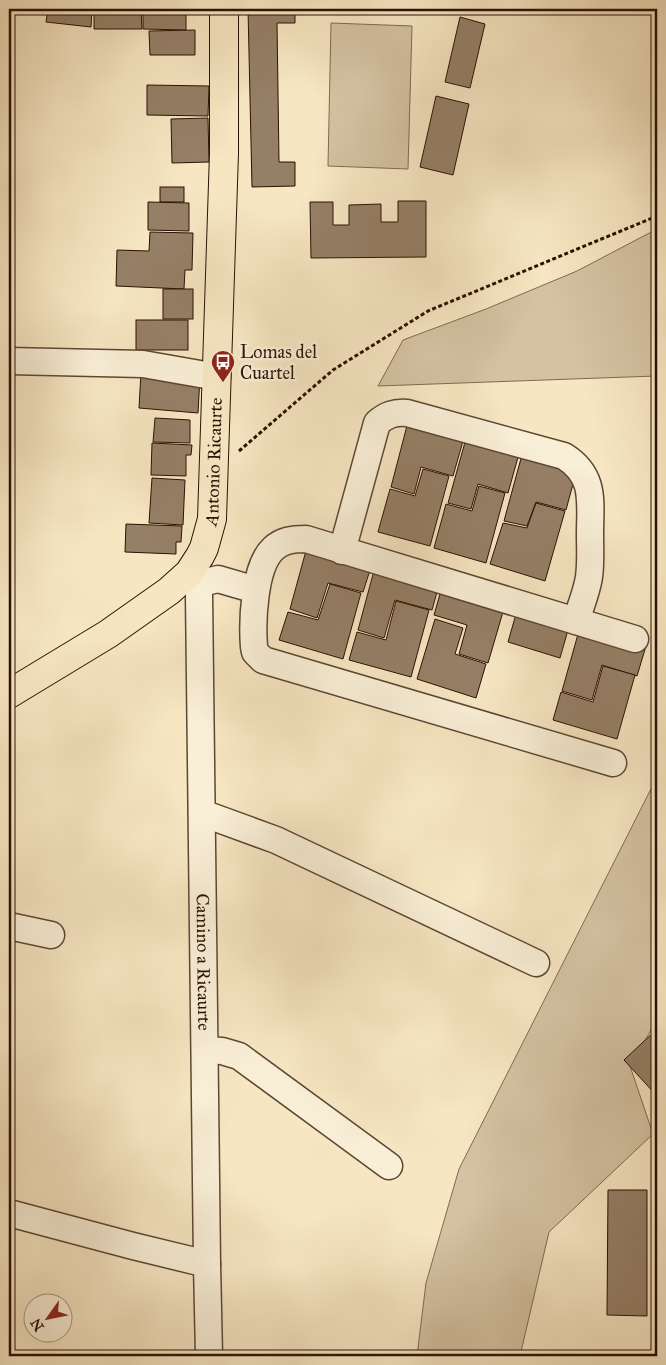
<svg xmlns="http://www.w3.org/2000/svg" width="666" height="1365" font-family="'IM FELL Great Primer',serif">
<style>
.green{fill:#d4c2a2;stroke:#806952}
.building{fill:#957f66;stroke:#2c1003}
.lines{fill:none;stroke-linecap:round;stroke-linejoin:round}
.minor-casing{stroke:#5e4633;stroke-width:29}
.major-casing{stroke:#2c1003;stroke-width:30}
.path{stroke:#2c1003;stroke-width:3;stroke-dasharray:4 2.5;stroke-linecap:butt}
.minor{stroke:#f9efd7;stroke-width:26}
.major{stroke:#f6e6c2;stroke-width:28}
.labels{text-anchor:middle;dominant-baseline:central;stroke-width:5;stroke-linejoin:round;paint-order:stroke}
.poi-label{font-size:18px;fill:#2c1003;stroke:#f9efd7;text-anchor:start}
.street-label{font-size:18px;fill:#2c1003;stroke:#f9efd7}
</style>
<rect width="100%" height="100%" fill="#f6e6c2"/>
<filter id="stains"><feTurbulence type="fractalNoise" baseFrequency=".004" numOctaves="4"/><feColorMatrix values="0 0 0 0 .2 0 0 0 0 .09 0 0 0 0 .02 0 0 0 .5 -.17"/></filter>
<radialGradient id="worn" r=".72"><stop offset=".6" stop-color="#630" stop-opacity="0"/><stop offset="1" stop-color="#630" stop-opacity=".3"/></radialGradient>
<g class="green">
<path d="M 331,23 L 412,26 L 408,169 L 328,166 Z"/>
<path d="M 657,229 L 657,600 L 656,376 L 378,386 L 403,340 L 486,309 L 577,271 Z"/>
<path d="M 657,777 L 657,1020 L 630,1066 L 653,1134 L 549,1232 L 520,1356 L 417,1356 L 426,1283 L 459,1169 Z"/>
</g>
<g class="building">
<path d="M 48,9 L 92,9 L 91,27 L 46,22 Z"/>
<path d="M 94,9 L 141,9 L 142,29 L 94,29 Z"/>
<path d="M 143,9 L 186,9 L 186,30 L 143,29 Z"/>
<path d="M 248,9 L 295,9 L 295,23 L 277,23 L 279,162 L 295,162 L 295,186 L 252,187 Z"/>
<path d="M 460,17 L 485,24 L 470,88 L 445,82 Z"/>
<path d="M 195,30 L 195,55 L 150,55 L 149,31 Z"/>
<path d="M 147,85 L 209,86 L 208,116 L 147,115 Z"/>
<path d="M 436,96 L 469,104 L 453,175 L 420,167 Z"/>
<path d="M 208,118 L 209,162 L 172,163 L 171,119 Z"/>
<rect x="160" y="187" width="24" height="15"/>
<path d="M 398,201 L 426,201 L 426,257 L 311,258 L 310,202 L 333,202 L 333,225 L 349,225 L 349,205 L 381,204 L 381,222 L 398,222 Z"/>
<path d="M 148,202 L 189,203 L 189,231 L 148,230 Z"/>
<path d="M 150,232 L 193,233 L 192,270 L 185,270 L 184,289 L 116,286 L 117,250 L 149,251 Z"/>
<rect x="163" y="289" width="30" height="30"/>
<rect x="136" y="320" width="52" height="30"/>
<path d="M 141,372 L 200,376 L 198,413 L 139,408 Z"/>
<path d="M 155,418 L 190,420 L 190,443 L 153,442 Z"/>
<path d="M 409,418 L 465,434 L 453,476 L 421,467 L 414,494 L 391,487 Z"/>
<path d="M 467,435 L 520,450 L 508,493 L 478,484 L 471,509 L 448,503 Z"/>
<path d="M 152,443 L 192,445 L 191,455 L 186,455 L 186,476 L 151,475 Z"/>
<path d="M 523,451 L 577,469 L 566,510 L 536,502 L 527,526 L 504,521 Z"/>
<path d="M 423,469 L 449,476 L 430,546 L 378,532 L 390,489 L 415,496 Z"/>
<path d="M 152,478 L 185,480 L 183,525 L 149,523 Z"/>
<path d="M 479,486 L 505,493 L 486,563 L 434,548 L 446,504 L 472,511 Z"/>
<path d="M 536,503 L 565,511 L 545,581 L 490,564 L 503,523 L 527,528 Z"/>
<path d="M 126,524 L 182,526 L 181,542 L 176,542 L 176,554 L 125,552 Z"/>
<path d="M 307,547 L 372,564 L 363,592 L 328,583 L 317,618 L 290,609 Z"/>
<path d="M 375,567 L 439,585 L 432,610 L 395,600 L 384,638 L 358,630 Z"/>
<path d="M 330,584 L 361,593 L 343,659 L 279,640 L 288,612 L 318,620 Z"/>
<path d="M 442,587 L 505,605 L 488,663 L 459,654 L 467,625 L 434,615 Z"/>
<path d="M 396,601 L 429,610 L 411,677 L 349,660 L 357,632 L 386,640 Z"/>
<path d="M 518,607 L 570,623 L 560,658 L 508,642 Z"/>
<path d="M 435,619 L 463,628 L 455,654 L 486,664 L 476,698 L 417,679 Z"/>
<path d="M 580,627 L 646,646 L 637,676 L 602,665 L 592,700 L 562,691 Z"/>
<path d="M 603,666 L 635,675 L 617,739 L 553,720 L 561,692 L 593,702 Z"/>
<path d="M 657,1029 L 657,1096 L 624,1060 Z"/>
<path d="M 608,1190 L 647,1190 L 647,1316 L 607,1315 Z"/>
</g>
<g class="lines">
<g class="minor-casing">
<g id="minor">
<path d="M 9,361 L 143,364 L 217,377"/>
<path d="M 342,551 L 377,423 C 386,415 394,412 407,413 L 564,456 C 596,476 590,502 590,535 C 590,548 591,563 589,577 C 587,591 580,608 576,621"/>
<path id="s1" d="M 189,573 L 196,581 L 199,594 L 207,1264 L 209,1356"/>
<path d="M 197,584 L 218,579 L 256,590"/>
<path d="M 613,763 L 263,660 L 255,652 L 254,647 C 252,621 254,567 273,549 C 282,540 293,539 306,539 L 635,639"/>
<path d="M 202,813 L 276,840 L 536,963"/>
<path d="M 9,926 L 51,935"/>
<path d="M 205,1050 L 222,1051 L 239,1056 L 389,1166"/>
<path d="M 9,1213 L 133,1246 L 207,1264"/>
</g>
</g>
<g class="major-casing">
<g id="major">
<path id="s2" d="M 9,694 L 108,634 L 169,591 L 189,573 L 200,556 L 204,548 L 212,519 L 224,153 L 224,9"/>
</g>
</g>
<path class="path" d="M 239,451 L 333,370 L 428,311 L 657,216"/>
<use href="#minor" class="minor"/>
<use href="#major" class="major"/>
</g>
<defs>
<g id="bus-pin" transform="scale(1.25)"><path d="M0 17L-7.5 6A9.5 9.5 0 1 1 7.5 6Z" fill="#8f2418" stroke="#f9efd7"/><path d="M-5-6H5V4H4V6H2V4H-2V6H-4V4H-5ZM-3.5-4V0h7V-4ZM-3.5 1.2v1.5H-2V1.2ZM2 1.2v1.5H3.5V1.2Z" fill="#fff"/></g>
</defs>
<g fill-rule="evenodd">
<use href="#bus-pin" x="223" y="362"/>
</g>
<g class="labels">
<g class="poi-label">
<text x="240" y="352">Lomas del<tspan x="240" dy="21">Cuartel</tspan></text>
</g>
<g class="street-label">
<text stroke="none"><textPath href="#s2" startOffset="334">Antonio Ricaurte</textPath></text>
<text stroke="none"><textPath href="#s1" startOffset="392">Camino a Ricaurte</textPath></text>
</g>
</g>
<rect width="666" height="1365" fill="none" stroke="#f6e6c2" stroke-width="30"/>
<rect x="10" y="10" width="646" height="1345" fill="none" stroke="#2c1003" stroke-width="2.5"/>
<rect x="15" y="15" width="636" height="1335" fill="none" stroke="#2c1003"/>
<g transform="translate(48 1318) rotate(237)"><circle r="24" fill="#f9efd7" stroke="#a79682"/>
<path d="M0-4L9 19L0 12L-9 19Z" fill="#8f2418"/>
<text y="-8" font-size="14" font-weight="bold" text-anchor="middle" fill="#2c1003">N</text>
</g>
<rect width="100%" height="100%" filter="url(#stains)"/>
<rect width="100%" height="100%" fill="url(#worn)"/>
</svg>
